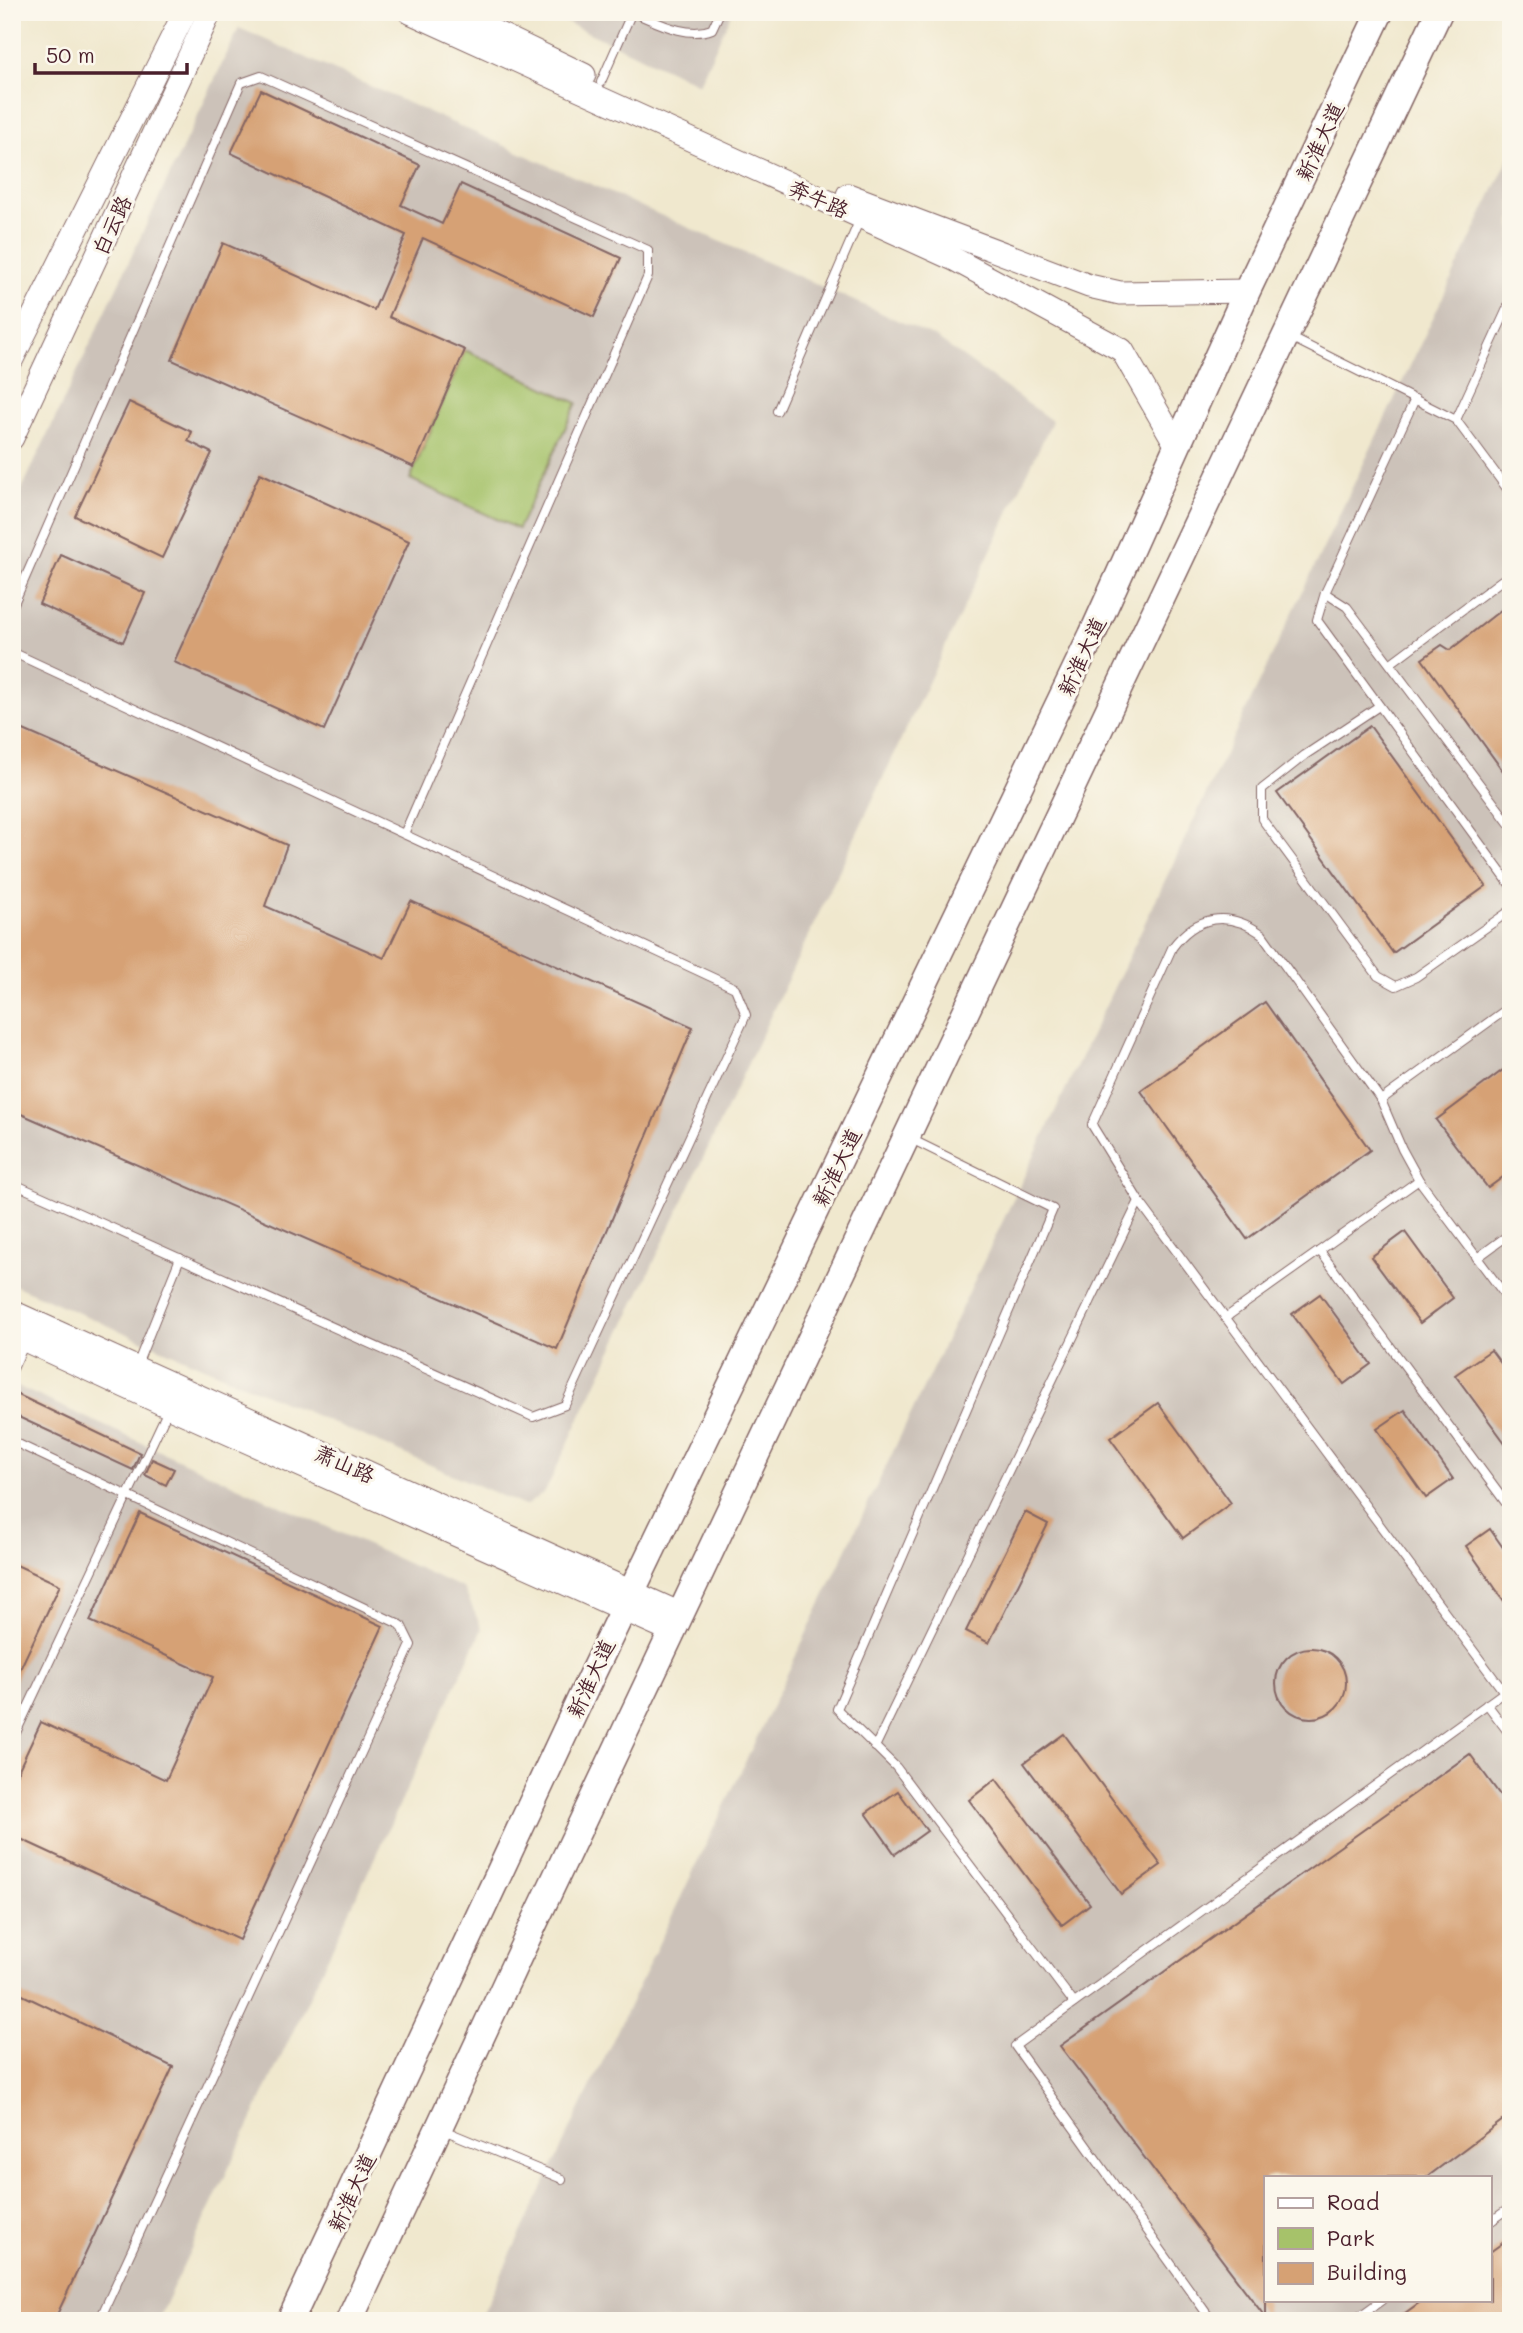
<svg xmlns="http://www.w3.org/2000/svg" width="1523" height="2333" font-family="Mali,'LXGW WenKai TC',sans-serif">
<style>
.industrial{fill:#ccc2b9;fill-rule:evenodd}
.green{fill:#a6c26a;stroke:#78704a;stroke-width:2}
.building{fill:#d6a174}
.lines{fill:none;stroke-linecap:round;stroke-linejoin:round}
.lane-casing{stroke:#846564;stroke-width:10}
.secondary-casing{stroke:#846564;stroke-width:25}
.primary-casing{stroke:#846564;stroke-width:29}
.lane{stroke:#fff;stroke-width:8}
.secondary{stroke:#fff;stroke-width:23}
.primary{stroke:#fff;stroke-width:26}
.labels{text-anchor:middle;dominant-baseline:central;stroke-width:6;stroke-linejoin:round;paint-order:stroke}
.street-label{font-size:21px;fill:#4a1f2b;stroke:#fbf7ec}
</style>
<rect width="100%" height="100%" fill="#fbf7ec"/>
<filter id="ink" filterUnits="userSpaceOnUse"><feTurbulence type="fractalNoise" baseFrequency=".0143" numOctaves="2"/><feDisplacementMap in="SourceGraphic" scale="14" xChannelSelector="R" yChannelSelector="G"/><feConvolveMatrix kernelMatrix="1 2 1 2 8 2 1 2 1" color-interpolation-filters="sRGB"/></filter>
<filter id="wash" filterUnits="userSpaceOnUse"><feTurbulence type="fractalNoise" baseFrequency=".00686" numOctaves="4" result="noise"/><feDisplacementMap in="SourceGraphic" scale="28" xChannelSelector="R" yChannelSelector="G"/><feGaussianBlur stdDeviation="1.57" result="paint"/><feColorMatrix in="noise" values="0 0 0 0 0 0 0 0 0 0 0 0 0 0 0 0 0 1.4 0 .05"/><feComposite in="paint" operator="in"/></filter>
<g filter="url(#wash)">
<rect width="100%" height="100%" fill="#f0e8ce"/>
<g class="industrial">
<path d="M 544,12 L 732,12 L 699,84 Z"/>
<path d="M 239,28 L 935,337 L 1052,421 L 545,1492 L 525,1506 L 12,1284 L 12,510 Z"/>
<path d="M 1511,154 L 1511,2321 L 479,2321 ZM 1266,2177 L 1490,2177 L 1490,2300 L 1266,2300 Z"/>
<path d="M 12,1384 L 464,1589 L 482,1629 L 157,2321 L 12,2321 Z"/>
</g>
<path class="green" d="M 465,350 L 577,403 L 518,529 L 410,479 Z"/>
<g id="blocks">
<g class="building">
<path d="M 261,90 L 420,165 L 401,205 L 442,224 L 461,184 L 621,258 L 594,317 L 423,238 L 389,317 L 465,350 L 414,467 L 172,360 L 223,243 L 374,310 L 406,235 L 231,153 Z"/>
<path d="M 129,402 L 192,432 L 188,441 L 212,453 L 162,558 L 75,516 Z"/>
<path d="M 260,473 L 409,541 L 324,730 L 174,662 Z"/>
<path d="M 61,555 L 145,593 L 123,642 L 39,604 Z"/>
<path d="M 1511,602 L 1511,782 L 1422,659 L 1442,645 L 1450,650 Z"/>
<path d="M 12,725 L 287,845 L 265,906 L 384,958 L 411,901 L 693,1027 L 557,1349 L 12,1110 Z"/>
<path d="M 1370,726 L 1486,886 L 1393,953 L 1277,793 Z"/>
<path d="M 1265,1002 L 1370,1150 L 1247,1239 L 1141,1091 Z"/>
<path d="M 1511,1064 L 1511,1171 L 1488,1188 L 1436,1120 Z"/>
<path d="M 1405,1232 L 1453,1298 L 1420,1323 L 1371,1257 Z"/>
<path d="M 1320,1294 L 1371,1364 L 1344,1384 L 1292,1314 Z"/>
<path d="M 1491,1350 L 1511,1377 L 1511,1451 L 1455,1375 Z"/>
<path d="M 12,1392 L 140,1453 L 133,1470 L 12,1414 Z"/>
<path d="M 1158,1403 L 1231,1503 L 1183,1538 L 1110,1438 Z"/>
<path d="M 1405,1410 L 1453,1479 L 1426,1498 L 1377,1429 Z"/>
<path d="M 152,1459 L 174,1469 L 166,1485 L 145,1475 Z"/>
<path d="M 1025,1512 L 1048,1524 L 989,1643 L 966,1631 Z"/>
<path d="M 140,1513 L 383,1626 L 239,1940 L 12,1835 L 12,1784 L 41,1722 L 166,1780 L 213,1677 L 90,1621 Z"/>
<path d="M 1490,1529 L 1511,1559 L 1511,1611 L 1466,1546 Z"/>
<path d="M 12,1563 L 60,1585 L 12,1686 Z"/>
<circle cx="1311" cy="1683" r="35"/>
<path d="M 1064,1734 L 1161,1865 L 1121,1894 L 1024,1763 Z"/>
<path d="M 1470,1754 L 1511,1810 L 1511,2114 L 1427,2177 L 1266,2177 L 1266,2318 L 1060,2046 Z"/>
<path d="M 996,1779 L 1090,1904 L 1062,1925 L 969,1800 Z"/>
<path d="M 898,1791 L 927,1831 L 895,1854 L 866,1813 Z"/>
<path d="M 12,1990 L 173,2067 L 54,2321 L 12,2321 Z"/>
<path d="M 1511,2237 L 1511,2321 L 1394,2321 L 1423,2300 L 1490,2300 L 1490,2252 Z"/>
</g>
</g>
</g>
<g filter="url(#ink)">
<use href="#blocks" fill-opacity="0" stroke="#846564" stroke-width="2"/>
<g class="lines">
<g class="lane-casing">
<g id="lane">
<path d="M 632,12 C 657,22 687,39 712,29 L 720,12"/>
<path d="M 601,82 L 632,12"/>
<path d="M 1511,300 L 1456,420 L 1511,494"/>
<path d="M 1286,335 L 1456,420"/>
<path d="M 1415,399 L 1325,593 L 1347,607 L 1511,826"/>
<path d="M 777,411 L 860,219"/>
<path d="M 1325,593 L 1317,620 L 1511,886"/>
<path d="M 12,608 L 241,83 L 261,76 L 648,250 L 648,276 L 404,834"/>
<path d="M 12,652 L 735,988 L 746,1015 L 565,1405 L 533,1417 L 12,1183"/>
<path d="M 1391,663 L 1502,580 L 1511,584"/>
<path d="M 1379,706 L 1305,755 L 1262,789 L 1262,819 L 1378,976 L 1396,986 L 1416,977 L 1511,910"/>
<path d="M 1381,1100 L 1402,1149 L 1419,1180 L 1511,1303"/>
<path d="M 907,1137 L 1053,1209 L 837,1709 L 896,1767 L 1074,2003"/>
<path d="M 1139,1201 L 1092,1125 L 1172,948 C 1196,915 1228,910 1262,934 L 1381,1100 L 1511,1006"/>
<path d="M 1320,1251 L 1511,1510"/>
<path d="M 1477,1258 L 1511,1233"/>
<path d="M 1225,1318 L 1419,1180"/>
<path d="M 137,1365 L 180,1258"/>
<path d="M 12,1371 L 25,1343"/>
<path d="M 12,1441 L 401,1625 L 411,1645 L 99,2321"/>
<path d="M 1487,1704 L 1511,1736"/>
<path d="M 12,1741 L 168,1410"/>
<path d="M 875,1747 L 1139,1201 L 1504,1692"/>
<path d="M 441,2129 L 562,2179"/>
<path d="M 1490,2222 L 1511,2207"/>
<path d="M 1212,2321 L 1015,2046 L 1511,1687"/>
<path d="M 1353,2321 L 1382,2300"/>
</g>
</g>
<g class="secondary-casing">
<g id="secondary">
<path d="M 410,12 L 954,259 L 1122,350 L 1177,446"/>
<path d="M 453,12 L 584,75"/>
<path d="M 848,195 L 1089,286 L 1120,293 L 1247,291"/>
<path d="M 12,359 L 185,12"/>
<path d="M 12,438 L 210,12"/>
<path d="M 12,1312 L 678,1613"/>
<path d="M 12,1334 L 170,1407 L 670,1630"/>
</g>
</g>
<g class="primary-casing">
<g id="primary">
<path d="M 290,2321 L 593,1672 L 1092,635 L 1247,291 L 1380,12"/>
<path d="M 349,2321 C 707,1549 1069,779 1439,12"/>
</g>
</g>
<use href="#lane" class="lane"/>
<use href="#secondary" class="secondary"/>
<use href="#primary" class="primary"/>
</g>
</g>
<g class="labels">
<g class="street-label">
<text transform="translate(1319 141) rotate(-65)">新淮大道</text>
<text transform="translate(819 198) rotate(24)">奔牛路</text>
<text transform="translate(111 225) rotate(-65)">白云路</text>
<text transform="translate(1081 656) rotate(-65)">新淮大道</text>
<text transform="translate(836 1167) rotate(-64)">新淮大道</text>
<text transform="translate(345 1463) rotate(24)">萧山路</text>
<text transform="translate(590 1678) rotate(-65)">新淮大道</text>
<text transform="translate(351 2192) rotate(-65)">新淮大道</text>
</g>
</g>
<rect width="1523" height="2333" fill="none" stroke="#fbf7ec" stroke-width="42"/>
<rect x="1264" y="2176" width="228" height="126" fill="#fbf7ec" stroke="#b4a19f" stroke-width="2"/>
<rect x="1278" y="2198" width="35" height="10" fill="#ffffff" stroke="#b4a19f" stroke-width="2"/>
<text x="1327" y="2210" font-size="21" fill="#4a1f2b">Road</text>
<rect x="1278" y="2228" width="35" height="21" fill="#a6c26a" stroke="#b4a19f" stroke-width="2"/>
<text x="1327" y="2246" font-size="21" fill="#4a1f2b">Park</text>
<rect x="1278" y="2263" width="35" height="21" fill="#d6a174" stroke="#b4a19f" stroke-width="2"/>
<text x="1327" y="2280" font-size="21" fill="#4a1f2b">Building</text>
<path d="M35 63v10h152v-10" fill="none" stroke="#4a1f2b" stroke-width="3.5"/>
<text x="46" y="63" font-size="21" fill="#4a1f2b" stroke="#fbf7ec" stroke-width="5" paint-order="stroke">50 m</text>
</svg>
